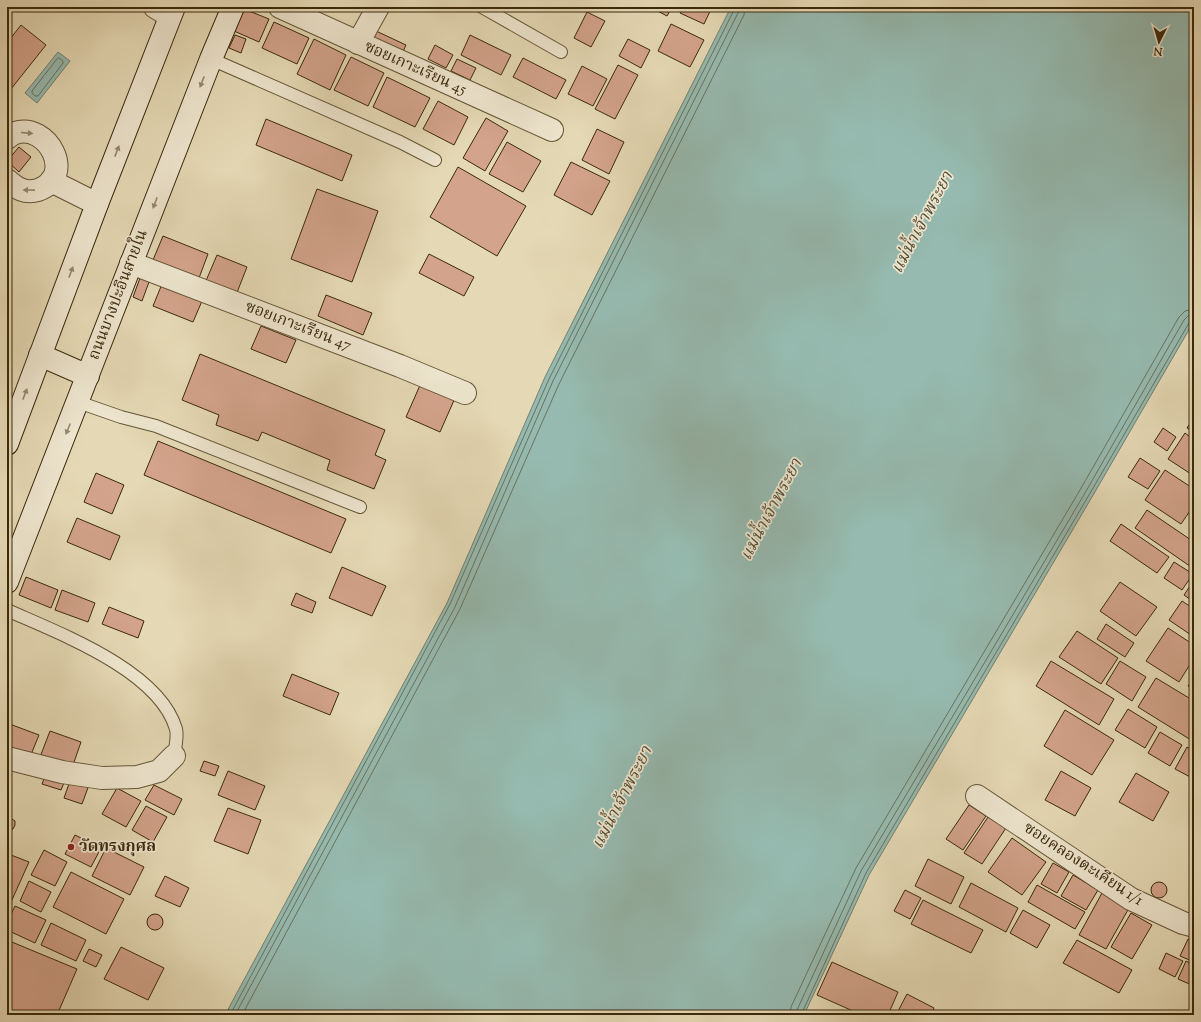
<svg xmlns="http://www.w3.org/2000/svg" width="1201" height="1022" font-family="'Sorts Mill Goudy','Noto Serif Thai',serif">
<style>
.water{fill:#96bab0;stroke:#72806e}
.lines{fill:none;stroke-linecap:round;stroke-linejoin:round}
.shore{stroke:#68725e;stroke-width:1}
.building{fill:#d3a38b;stroke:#3b290c}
.service-casing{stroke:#665536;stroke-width:14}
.minor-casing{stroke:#665536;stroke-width:24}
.secondary-casing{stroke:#3b290c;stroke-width:24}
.service{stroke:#eee6cf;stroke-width:12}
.minor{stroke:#eee6cf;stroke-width:22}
.secondary{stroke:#eee6cf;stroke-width:22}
.oneway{fill:#94886e}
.poi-dot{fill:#8f2418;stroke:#eee6cf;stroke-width:1.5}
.labels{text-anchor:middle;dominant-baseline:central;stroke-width:3.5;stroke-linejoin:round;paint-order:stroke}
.street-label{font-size:16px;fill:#3b290c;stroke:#eee6cf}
.poi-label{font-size:16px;font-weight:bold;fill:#3b290c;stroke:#eee6cf;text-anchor:start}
.water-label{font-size:17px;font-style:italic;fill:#524d35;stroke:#eee6cf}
</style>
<rect width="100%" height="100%" fill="#e5d9b5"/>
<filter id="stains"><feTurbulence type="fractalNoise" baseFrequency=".005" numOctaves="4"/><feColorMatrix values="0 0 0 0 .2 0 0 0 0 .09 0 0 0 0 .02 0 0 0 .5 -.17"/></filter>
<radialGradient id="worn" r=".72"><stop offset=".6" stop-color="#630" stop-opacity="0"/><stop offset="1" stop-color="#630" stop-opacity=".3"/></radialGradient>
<g class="water">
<path d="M 731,7 L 1194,7 L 1194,321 L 1092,497 L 869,875 L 804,1015 L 225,1015 L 447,603 L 545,377 Z"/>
<path d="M 58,52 L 70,61 L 37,103 L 25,93 Z"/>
</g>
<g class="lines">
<g class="shore">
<path d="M 59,58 L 63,61 L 63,63 L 38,96 L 35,96 L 32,93 L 32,91 L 57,59 Z"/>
<path d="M 230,1015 L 450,604 L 549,379 L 734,10 L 734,7"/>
<path d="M 235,1015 L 455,607 L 553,381 L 738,13 L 739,7"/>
<path d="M 242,1015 L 460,609 L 559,384 L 744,15 L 745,7"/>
<path d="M 790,1015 L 791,1007 L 856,868 L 1080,490 L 1179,317 L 1185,311 L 1194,309"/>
<path d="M 796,1015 L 797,1010 L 861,871 L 1085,493 L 1184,320 L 1188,316 L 1194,315"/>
<path d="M 801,1015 L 866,873 L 1089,495 L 1189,323 L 1194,320"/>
</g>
</g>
<g class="building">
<path d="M 650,7 L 672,7 L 667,16 Z"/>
<path d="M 683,7 L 712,7 L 704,24 L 680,13 Z"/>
<path d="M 244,9 L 269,19 L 259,42 L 234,31 Z"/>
<path d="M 587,12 L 605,21 L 591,47 L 574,38 Z"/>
<path d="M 274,22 L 309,38 L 297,64 L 262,48 Z"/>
<path d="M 671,24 L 704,40 L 690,67 L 658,51 Z"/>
<path d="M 21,25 L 46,45 L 7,94 L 7,43 Z"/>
<path d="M 376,31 L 406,45 L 400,58 L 370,44 Z"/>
<path d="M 235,35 L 246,39 L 241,53 L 229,48 Z"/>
<path d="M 470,35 L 511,55 L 501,75 L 461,55 Z"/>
<path d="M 314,39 L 346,55 L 330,90 L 297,74 Z"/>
<path d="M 628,39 L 650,50 L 641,68 L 619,56 Z"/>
<path d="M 435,45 L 453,55 L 446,68 L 428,59 Z"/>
<path d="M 351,57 L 384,73 L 368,106 L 334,90 Z"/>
<path d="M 523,58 L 566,80 L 556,99 L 513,77 Z"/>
<path d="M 457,59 L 476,68 L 470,80 L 451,71 Z"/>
<path d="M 618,65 L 638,75 L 615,119 L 595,109 Z"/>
<path d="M 582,66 L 607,79 L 593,106 L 568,94 Z"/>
<path d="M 387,77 L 430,98 L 415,127 L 373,107 Z"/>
<path d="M 438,101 L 468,117 L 454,145 L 423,129 Z"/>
<path d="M 486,118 L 508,131 L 485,171 L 463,158 Z"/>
<path d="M 266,119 L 352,155 L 342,181 L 256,145 Z"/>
<path d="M 597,129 L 624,142 L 609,174 L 582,160 Z"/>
<path d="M 507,142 L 541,161 L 523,192 L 489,174 Z"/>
<path d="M 19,147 L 31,157 L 19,172 L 7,161 Z"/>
<path d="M 571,162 L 610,181 L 592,215 L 554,195 Z"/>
<path d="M 458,167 L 526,206 L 497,256 L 430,217 Z"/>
<path d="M 317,189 L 378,211 L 352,282 L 291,259 Z"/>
<path d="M 163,236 L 208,254 L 199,278 L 153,260 Z"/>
<path d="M 429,254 L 474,277 L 464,296 L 419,273 Z"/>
<path d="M 217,255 L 247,267 L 236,295 L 205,283 Z"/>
<path d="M 140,278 L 149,282 L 142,301 L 133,297 Z"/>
<path d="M 162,284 L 202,301 L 193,322 L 153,306 Z"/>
<path d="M 326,295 L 372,313 L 363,335 L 318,316 Z"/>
<path d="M 261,326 L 296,340 L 286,363 L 251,349 Z"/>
<path d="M 200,354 L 385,430 L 375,455 L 386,460 L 374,489 L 327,470 L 330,460 L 262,432 L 258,441 L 216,425 L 219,415 L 182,400 Z"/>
<path d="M 421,383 L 455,398 L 440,432 L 406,417 Z"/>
<path d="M 1194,417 L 1194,432 L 1187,428 Z"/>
<path d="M 1163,428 L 1176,437 L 1167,451 L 1154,442 Z"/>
<path d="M 1185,433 L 1194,440 L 1194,476 L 1168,459 Z"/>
<path d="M 158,441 L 346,519 L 331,553 L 144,475 Z"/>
<path d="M 1140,458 L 1160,471 L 1148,489 L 1128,477 Z"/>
<path d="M 1165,470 L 1194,489 L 1194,505 L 1181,524 L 1145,500 Z"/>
<path d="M 96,473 L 124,485 L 112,514 L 84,502 Z"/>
<path d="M 1147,510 L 1194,542 L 1194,569 L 1135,528 Z"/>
<path d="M 77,518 L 120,536 L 110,560 L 67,542 Z"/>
<path d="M 1121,524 L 1169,557 L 1157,573 L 1110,541 Z"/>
<path d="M 1174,562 L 1193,574 L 1182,590 L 1164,578 Z"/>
<path d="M 342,567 L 386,586 L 372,616 L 329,598 Z"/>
<path d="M 26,577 L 58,590 L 51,608 L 19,595 Z"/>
<path d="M 1194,580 L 1194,602 L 1184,595 Z"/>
<path d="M 1120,582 L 1157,607 L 1136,636 L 1100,611 Z"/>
<path d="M 62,590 L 95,603 L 88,622 L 55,610 Z"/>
<path d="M 296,593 L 316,602 L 312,613 L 291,605 Z"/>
<path d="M 1182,601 L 1194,609 L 1194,637 L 1169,620 Z"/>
<path d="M 109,607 L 144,621 L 138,638 L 102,624 Z"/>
<path d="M 1106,624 L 1134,643 L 1125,657 L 1097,639 Z"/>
<path d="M 1168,628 L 1194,645 L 1194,658 L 1179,682 L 1146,661 Z"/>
<path d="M 1077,631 L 1118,658 L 1101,684 L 1059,657 Z"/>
<path d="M 1051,661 L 1114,699 L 1099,725 L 1036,686 Z"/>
<path d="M 1120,661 L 1146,677 L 1132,701 L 1106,684 Z"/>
<path d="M 292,674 L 339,693 L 330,715 L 283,696 Z"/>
<path d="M 1194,677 L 1194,690 L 1188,686 Z"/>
<path d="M 1156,678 L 1194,701 L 1194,734 L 1191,740 L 1138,707 Z"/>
<path d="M 1128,709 L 1157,727 L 1145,748 L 1115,730 Z"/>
<path d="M 1065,710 L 1114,740 L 1092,775 L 1044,746 Z"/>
<path d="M 7,723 L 39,735 L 30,757 L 7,748 Z"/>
<path d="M 50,731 L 81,742 L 72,768 L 40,757 Z"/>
<path d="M 1160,732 L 1182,745 L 1170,766 L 1148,753 Z"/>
<path d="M 1187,747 L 1194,751 L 1194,779 L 1175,769 Z"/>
<path d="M 204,761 L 219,766 L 215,776 L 200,771 Z"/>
<path d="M 47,771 L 66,778 L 61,790 L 42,784 Z"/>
<path d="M 228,771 L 265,786 L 255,810 L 218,795 Z"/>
<path d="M 1061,771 L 1091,788 L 1075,816 L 1045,800 Z"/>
<path d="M 1136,773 L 1169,792 L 1153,821 L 1119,802 Z"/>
<path d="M 71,778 L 89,785 L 82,804 L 64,798 Z"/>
<path d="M 154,785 L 182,799 L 174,815 L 145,800 Z"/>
<path d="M 117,788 L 141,801 L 126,827 L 102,814 Z"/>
<path d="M 969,805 L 986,816 L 963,850 L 946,839 Z"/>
<path d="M 146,806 L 167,817 L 153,842 L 132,830 Z"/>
<path d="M 228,808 L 261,820 L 248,854 L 214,841 Z"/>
<path d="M 9,817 L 15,821 L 15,825 L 13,829 L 9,831 L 7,830 L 7,818 Z"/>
<path d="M 988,817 L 1006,828 L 982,864 L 964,853 Z"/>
<path d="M 75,835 L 101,848 L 91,867 L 65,854 Z"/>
<path d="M 1012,838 L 1046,862 L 1022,895 L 988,872 Z"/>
<path d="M 106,848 L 144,867 L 130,895 L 92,876 Z"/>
<path d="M 44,850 L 67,862 L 55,886 L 31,875 Z"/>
<path d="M 11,855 L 29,862 L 7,911 L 7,864 Z"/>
<path d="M 928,859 L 964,877 L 951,904 L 915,886 Z"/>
<path d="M 1053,863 L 1069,872 L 1057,893 L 1041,884 Z"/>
<path d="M 71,872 L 124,899 L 106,934 L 53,907 Z"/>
<path d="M 1073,875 L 1098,890 L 1086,910 L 1061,896 Z"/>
<path d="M 165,876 L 189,888 L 180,907 L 155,896 Z"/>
<path d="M 29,881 L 51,892 L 41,912 L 20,901 Z"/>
<circle cx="1159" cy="890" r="8"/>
<path d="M 971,883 L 1018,908 L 1006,932 L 959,907 Z"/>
<path d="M 1037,885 L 1085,912 L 1075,929 L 1028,902 Z"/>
<path d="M 905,890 L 921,898 L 910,919 L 894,911 Z"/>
<path d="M 1102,893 L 1129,908 L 1106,949 L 1079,935 Z"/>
<path d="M 923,900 L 983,930 L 971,953 L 911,924 Z"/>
<path d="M 15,906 L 46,920 L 35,943 L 7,930 L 7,923 Z"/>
<path d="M 1023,910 L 1050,925 L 1037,948 L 1010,933 Z"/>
<path d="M 1131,913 L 1152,925 L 1132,959 L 1111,947 Z"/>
<circle cx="155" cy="922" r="8"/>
<path d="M 51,923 L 86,940 L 76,961 L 41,945 Z"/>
<path d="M 1188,939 L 1194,942 L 1194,962 L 1180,956 Z"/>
<path d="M 7,940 L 77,969 L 57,1015 L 7,1015 Z"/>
<path d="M 1077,940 L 1132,970 L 1119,993 L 1063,963 Z"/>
<path d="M 121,947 L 164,968 L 148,1000 L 104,979 Z"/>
<path d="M 89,949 L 102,955 L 96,967 L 83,961 Z"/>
<path d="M 1166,953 L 1183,961 L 1175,977 L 1159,969 Z"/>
<path d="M 1186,961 L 1194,965 L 1194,986 L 1178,979 Z"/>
<path d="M 832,962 L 898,992 L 888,1015 L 862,1015 L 817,995 Z"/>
<path d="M 907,994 L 934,1008 L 931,1015 L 896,1015 Z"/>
</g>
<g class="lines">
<g class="service-casing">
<g id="service">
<path d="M 482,7 L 561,52"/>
<path d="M 211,59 L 400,142 L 435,160"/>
<path d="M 78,402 L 121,417 L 156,426 L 360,507"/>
<path d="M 7,610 C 58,633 159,670 176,729 C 178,737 175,748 174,756"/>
</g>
</g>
<g class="minor-casing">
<g id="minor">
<path d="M 155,7 L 170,16"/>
<path d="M 280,7 L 552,130"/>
<path d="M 358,43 L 378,7"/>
<path d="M 7,138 C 9,137 12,134 15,133 C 47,122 77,176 38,190 C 25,194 16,188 7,180"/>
<path d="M 51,181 L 97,204"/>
<path d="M 131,263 L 400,366 L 465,393"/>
<path d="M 7,758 L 62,772 L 102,778 L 137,777 L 159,771 L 174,756"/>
<path d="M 977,796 L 1131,899 L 1183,923 L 1194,926"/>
</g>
</g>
<g class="secondary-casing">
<g id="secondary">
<path d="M 40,355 L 88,376"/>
<path d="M 7,444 L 97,204 L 174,7"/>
<path d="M 7,582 L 211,59 L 233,7"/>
</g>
</g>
<use href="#service" class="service"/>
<use href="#minor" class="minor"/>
<use href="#secondary" class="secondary"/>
</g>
<defs><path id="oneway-solid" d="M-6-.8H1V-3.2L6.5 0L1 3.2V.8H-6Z"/></defs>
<g class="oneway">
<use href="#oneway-solid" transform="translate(202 82) rotate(111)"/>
<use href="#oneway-solid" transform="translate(27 133) rotate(5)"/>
<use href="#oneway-solid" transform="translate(117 151) rotate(-69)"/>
<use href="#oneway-solid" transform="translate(29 190) rotate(-179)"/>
<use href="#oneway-solid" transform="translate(155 203) rotate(111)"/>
<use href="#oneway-solid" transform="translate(71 272) rotate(-70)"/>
<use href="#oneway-solid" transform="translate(25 394) rotate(-69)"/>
<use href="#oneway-solid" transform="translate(68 429) rotate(112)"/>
</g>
<circle class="poi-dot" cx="71" cy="847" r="4"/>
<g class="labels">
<g class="street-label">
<text transform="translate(415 69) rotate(24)">ซอยเกาะเรียน 45</text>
<text transform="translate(119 295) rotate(-69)">ถนนบางปะอินสายใน</text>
<text transform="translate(298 327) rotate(21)">ซอยเกาะเรียน 47</text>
<text transform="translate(1083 865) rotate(33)">ซอยคลองตะเคียน 1/1</text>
</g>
<g class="poi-label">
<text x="79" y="847">วัดทรงกุศล</text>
</g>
<g class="water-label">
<text transform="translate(923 223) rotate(-62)">แม่น้ำเจ้าพระยา</text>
<text transform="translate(772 510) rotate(-62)">แม่น้ำเจ้าพระยา</text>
<text transform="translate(623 798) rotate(-63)">แม่น้ำเจ้าพระยา</text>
</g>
</g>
<rect width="1201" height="1022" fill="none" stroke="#e5d9b5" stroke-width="24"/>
<rect x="8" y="8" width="1185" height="1006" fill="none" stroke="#3b290c" stroke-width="2"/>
<rect x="12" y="12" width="1177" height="998" fill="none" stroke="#3b290c"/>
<g transform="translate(1159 42) rotate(185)" stroke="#eee6cf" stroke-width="3" paint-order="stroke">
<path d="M0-3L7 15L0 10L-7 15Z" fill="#3b290c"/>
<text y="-6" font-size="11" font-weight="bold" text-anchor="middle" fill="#3b290c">N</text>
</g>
<rect width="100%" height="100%" filter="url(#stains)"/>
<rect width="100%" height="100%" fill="url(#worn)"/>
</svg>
